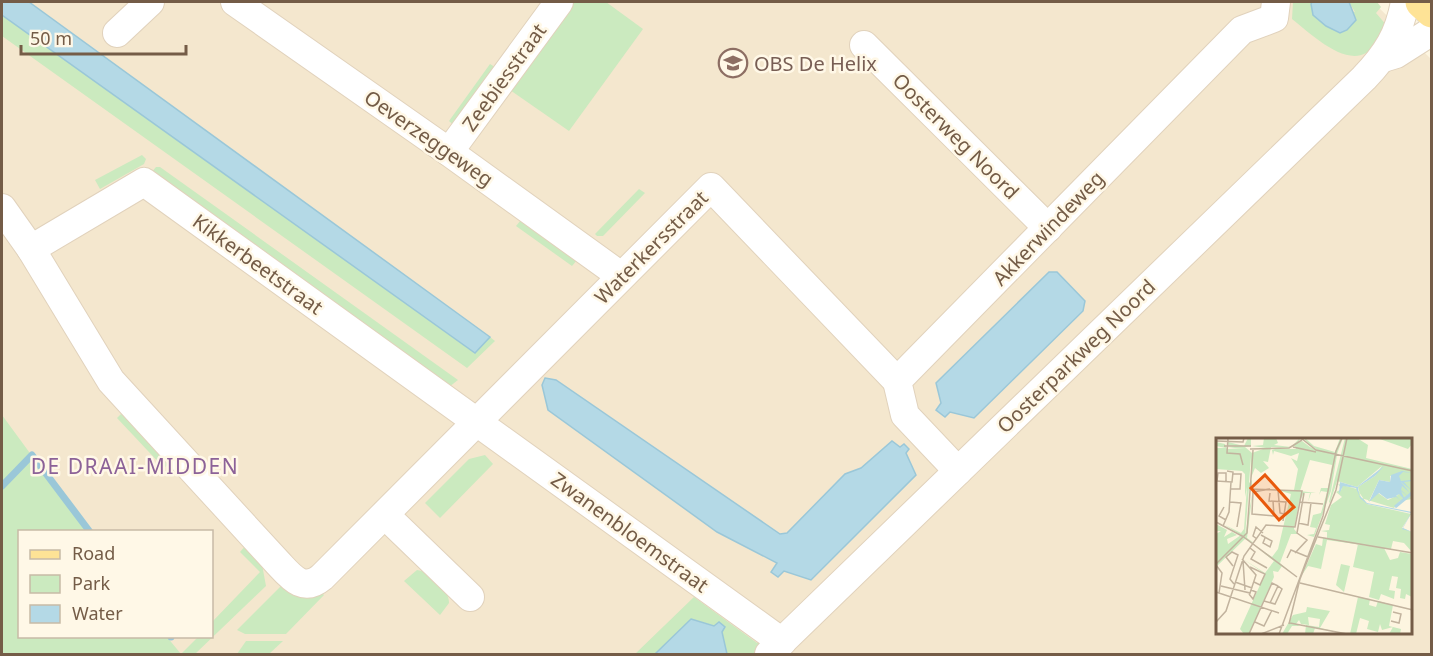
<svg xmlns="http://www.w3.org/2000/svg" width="1433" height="656" font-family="'Noto Sans',sans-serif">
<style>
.residential{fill:#f4e7ce;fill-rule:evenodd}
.green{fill:#cbeabf}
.water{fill:#b4d9e6;stroke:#9ac7d8;stroke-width:1.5}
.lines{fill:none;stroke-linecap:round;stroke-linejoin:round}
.stream{stroke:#9ac7d8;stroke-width:7}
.minor-casing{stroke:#e1d2bc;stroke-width:30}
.major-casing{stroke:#e0dbd7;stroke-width:34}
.minor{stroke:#fff;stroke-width:28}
.major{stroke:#fee396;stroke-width:33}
.labels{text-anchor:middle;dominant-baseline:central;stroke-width:5;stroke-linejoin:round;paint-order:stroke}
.education-label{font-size:20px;fill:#785e54;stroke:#fff8e7;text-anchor:start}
.street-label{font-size:20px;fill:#745c47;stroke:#fff8e7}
.neighbourhood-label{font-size:21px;letter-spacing:1.5px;fill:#8c6298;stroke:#fff8e7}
.inset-river{fill:none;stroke:#b4d9e6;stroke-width:3}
.inset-road{fill:none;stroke:#c2b39e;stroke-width:1.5}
.view{fill:#e8590c;fill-opacity:0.15;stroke:#e8590c;stroke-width:3}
.inset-edge{fill:none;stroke:#745c47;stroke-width:3}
</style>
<rect width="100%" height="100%" fill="#fdf5e0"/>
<path class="residential" d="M 2,2 L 1373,2 L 1431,59 L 1431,654 L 2,654 ZM 1217,440 L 1410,440 L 1410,634 L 1217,634 ZM 20,532 L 212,532 L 212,636 L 20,636 Z"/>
<g class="green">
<path d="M 573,2 L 606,2 L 643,29 L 569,131 L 510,90 Z"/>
<path d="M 1293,2 L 1312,2 L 1311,4 L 1355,12 L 1349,2 L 1377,2 L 1381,7 L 1376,13 L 1388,27 C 1382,34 1374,49 1366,53 C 1343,66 1309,32 1292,19 Z"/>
<path d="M 2,15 L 475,353 L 490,337 L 495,341 L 467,368 L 2,36 Z"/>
<path d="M 490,64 L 498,69 L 456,127 L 449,121 Z"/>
<path d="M 142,155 L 146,159 L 144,164 L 100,189 L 95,180 Z"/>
<path d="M 156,167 L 160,167 L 458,380 L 449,387 L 151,173 Z"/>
<path d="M 639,189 L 645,193 L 603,236 L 597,236 L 595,234 Z"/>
<path d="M 521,220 L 577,260 L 572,266 L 516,226 Z"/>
<path d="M 124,411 L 171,462 L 164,468 L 117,418 Z"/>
<path d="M 2,415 L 87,531 L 20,532 L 20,636 L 167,637 L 181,654 L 198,637 L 212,636 L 212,622 L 260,572 L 240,552 L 247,544 L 261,559 L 266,586 L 195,654 L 2,654 Z"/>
<path d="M 485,455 L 493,464 L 440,518 L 425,503 L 469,459 Z"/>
<path d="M 417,570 C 430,571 449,589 449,603 L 440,615 L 404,581 Z"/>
<path d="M 281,586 C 297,595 303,604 319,590 L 324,595 L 286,634 L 245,634 L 237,630 Z"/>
<path d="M 694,597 L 757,643 L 763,638 L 757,654 L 727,654 L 722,632 L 724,627 L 719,622 L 715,626 L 691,619 L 655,654 L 635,654 Z"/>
<path d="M 246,641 L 283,641 L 269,654 L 237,654 Z"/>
</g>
<g class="water">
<path d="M 2,2 L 29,2 L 490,337 L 475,353 L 2,15 Z"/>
<path d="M 1312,2 L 1349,2 L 1356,20 L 1347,30 L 1340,33 L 1326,26 L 1313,15 L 1311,4 Z"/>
<path d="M 1049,272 L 1057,272 L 1085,301 L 1083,311 L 974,418 L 950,412 L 945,417 L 936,410 L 941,403 L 936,383 Z"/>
<path d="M 545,378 L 556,380 L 780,534 L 787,533 L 845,474 L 861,468 L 892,441 L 900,447 L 904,444 L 909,449 L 906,453 L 916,475 L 811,580 L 784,571 L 778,577 L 771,572 L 777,563 L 717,532 L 548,410 L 542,385 Z"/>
<path d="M 691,619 L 714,626 L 719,622 L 725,627 L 722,632 L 727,654 L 655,654 Z"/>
</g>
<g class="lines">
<g class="stream">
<path d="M 2,486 L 32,455 L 90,532"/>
<path d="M 171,636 L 171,637"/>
</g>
<g class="minor-casing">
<g id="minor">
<path d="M 235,2 L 449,152 L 621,276"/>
<path d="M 117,33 L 150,2"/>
<path d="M 864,45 L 1048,228"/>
<path d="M 1383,58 L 1396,54 L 1432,31"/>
<path d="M 449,152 L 559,2"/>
<path d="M 2,208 L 31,249 L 111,381 L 278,563 C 291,577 303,593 322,577 L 711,187 L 897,381"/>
<path d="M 31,249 L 144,182 L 782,642"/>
<path d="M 958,471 L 905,415 L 897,381 L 1242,30 L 1274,18 L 1276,2"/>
<path d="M 385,515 L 470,597"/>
<path d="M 769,654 L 1364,78 C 1387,54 1399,35 1405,2"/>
</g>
</g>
<g class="major-casing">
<path id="major" d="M 1422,2 L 1432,11"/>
</g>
<use href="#minor" class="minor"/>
<use href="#major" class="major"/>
</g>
<defs>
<g id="school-ring" transform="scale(1.5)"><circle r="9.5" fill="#fff8e7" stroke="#8d6e63" stroke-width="1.5"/><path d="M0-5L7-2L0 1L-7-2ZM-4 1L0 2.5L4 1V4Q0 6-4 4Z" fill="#8d6e63"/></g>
</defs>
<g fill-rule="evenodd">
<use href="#school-ring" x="733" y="63"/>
</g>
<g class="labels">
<g class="education-label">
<text x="754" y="63">OBS De Helix</text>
</g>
<g class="street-label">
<text transform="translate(504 77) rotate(-54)">Zeebiesstraat</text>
<text transform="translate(956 136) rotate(45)">Oosterweg Noord</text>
<text transform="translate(429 138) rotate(35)">Oeverzeggeweg</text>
<text transform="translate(1048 228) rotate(-46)">Akkerwindeweg</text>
<text transform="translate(651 247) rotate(-45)">Waterkersstraat</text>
<text transform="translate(258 264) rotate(36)">Kikkerbeetstraat</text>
<text transform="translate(1076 356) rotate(-44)">Oosterparkweg Noord</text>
<text transform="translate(630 532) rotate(36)">Zwanenbloemstraat</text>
</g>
<g class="neighbourhood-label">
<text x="135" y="466">DE DRAAI-MIDDEN</text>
</g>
</g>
<g transform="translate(1216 438)">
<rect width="196" height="196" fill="#fdf5e0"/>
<path d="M 32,0 L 35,0 L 35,8 L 29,9 L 36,15 L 50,10 L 36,8 L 47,7 L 48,0 L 60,0 L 62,5 L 58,7 L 75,9 L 84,0 L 82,5 L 86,3 L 94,9 L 103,13 L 94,7 L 89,2 L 89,0 L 98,8 L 119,14 L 124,0 L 127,0 L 121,16 L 108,14 L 121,17 L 115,53 L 98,99 L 91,97 L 98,96 L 100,90 L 94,89 L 97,77 L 105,75 L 111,54 L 105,53 L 103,57 L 105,50 L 112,50 L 116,27 L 94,22 L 84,53 L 100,55 L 95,55 L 92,64 L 94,55 L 88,55 L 83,64 L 78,91 L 82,96 L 75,96 L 64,125 L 73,133 L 66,128 L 62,134 L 57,133 L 58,139 L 33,196 L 28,196 L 24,191 L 49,136 L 27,121 L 49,135 L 58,123 L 38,107 L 56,119 L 62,111 L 75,56 L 62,52 L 78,52 L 82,31 L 75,20 L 81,23 L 83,15 L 75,18 L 58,13 L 57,17 L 56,12 L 59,11 L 80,11 L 79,8 L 72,10 L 55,9 L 52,24 L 47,23 L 53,30 L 45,35 L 39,30 L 35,40 L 35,19 L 33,45 L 36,42 L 36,49 L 33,49 L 29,98 L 37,51 L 31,100 L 38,105 L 29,101 L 1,128 L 0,96 L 5,93 L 0,93 L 0,86 L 11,92 L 8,99 L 16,94 L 21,97 L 11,101 L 12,106 L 25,97 L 9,87 L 25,95 L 28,91 L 31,49 L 29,59 L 29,36 L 26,33 L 0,31 L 0,10 L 10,10 L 0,8 L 0,4 L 9,6 L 11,11 L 29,11 L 12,10 L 19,9 L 12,8 L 12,4 L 28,8 ZM 129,0 L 141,0 L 152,7 L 150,20 L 196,31 L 196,61 L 184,63 L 178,70 L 145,60 L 142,49 L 159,38 L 166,28 L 141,49 L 121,43 L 114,65 L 113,64 ZM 181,37 L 186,46 L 182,57 L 172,62 L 162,55 L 153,63 L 163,42 L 174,44 L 174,38 ZM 161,0 L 196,0 L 196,6 L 192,11 ZM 122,46 L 141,51 L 151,66 L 195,76 L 186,90 L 196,94 L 196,114 L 188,105 L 177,103 L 175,111 L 111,102 L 105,131 L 92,128 L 86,137 L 100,106 L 106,108 L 107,100 L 111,101 L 111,94 L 105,93 L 113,92 L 114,87 L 109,86 L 115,67 L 126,59 L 120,54 L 126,51 ZM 142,106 L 168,110 L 174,122 L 182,120 L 184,114 L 196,116 L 196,159 L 190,156 L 189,161 L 184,160 L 185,151 L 180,150 L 182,139 L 176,138 L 173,152 L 179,153 L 178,161 L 165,156 L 163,162 L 153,159 L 158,134 L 137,129 ZM 125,126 L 134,128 L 128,154 L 120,147 ZM 142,159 L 154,161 L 153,167 L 160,169 L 162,163 L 177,167 L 173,188 L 185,191 L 184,196 L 173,196 L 177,189 L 166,192 L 164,186 L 162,194 L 151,191 L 153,183 L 144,180 L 140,196 L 134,196 ZM 91,169 L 114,173 L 104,190 L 130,196 L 99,190 L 97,196 L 89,196 L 90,187 L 103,189 L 104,181 L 92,179 L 93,187 L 85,186 L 83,182 L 80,186 L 84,188 L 76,188 L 71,196 L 66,196 L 77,177 L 90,174 Z" fill="#cbeabf" fill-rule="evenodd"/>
<path d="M 168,28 L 159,38 L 142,49 L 143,57 L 151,65 L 196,74 L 187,90 L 196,94 L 186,91 L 195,75 L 151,66 L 144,60 L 140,50 L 127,48 L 123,56 L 124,44 L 141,49 ZM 186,33 L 196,35 L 187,34 L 183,38 L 185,43 L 195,42 L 196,43 L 188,44 L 195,52 L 185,44 L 194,55 L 186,48 L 185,52 L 193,59 L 185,53 L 189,62 L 183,56 L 180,58 L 184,62 L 180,59 L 171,61 L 163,55 L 153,64 L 163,42 L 174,44 L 175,37 Z" fill="#b4d9e6"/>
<path class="inset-river" d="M 179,69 L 196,55"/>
<path class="inset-road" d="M 12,0 L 11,15 L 24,16 L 27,27M 85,0 L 100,12 L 197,33M 0,3 L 27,4 L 28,0M 8,8 L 35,8M 77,9 L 100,14M 34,11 L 73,10 L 86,2M 0,43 L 16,44 L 17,34 L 11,33M 1,43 L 2,35 L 10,35 L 10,44M 15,51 L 24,51 L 25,36 L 17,36M 54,51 L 37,54 L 36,76 L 58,78 L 57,63M 62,52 L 64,75 L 68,76M 54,55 L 53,63 L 70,64 L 67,83M 14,64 L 25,65 L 21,89M 84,64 L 107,66M 8,69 L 3,78 L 10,82M 0,84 L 26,98M 82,85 L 92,87 L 95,65M 7,88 L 13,74 L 15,44M 25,97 L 81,139M 45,97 L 56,103 L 54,109 L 47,105 L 49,100M 102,99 L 197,115M 41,101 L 37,98 L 40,89 L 47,95M 34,110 L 39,114 L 35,121 L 51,130M 79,115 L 91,102 L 81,95 L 88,55M 71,120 L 75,112 L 92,119M 27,123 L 29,152M 0,126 L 31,95 L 37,12M 0,127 L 6,135 L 3,155M 17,128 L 10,119 L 16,114 L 22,117 L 14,141 L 18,146M 34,129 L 49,136 L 44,147 L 38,144M 19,144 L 36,150M 84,145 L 197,172M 5,148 L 34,155 L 40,137 L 26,121M 0,154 L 63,175M 33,156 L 37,161 L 40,154 L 35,152M 48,163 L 59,166 L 66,151 L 62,148M 54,165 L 62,148M 175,183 L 183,185 L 185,176 L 177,174M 0,184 L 10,173 L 28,118 L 50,87 L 79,89 L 86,53 L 33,51M 39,184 L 48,188 L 56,172M 74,185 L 131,196M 73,186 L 84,141 L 120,52 L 131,0M 33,196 L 56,145 L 62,148M 45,196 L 68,187M 63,196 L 107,78 L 120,13 L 126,0"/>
<path class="view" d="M 49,37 L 78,69 L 63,82 L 35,50 Z"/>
<rect width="196" height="196" class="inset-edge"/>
</g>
<rect width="1433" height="656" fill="none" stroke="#745c47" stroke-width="6"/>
<rect x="18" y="530" width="195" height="108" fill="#fff8e7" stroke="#c7baa7" stroke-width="1.5"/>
<rect x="30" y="550" width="30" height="9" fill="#fee396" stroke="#c7baa7" stroke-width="1.5"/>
<text x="72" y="560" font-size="18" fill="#745c47">Road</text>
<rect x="30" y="575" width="30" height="18" fill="#cbeabf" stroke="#c7baa7" stroke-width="1.5"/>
<text x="72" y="590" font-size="18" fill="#745c47">Park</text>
<rect x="30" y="605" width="30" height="18" fill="#b4d9e6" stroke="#c7baa7" stroke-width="1.5"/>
<text x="72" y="620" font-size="18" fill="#745c47">Water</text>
<path d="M21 45v9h165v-9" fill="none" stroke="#745c47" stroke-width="3"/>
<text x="30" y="45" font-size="18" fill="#745c47" stroke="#fff8e7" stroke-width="4.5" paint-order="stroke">50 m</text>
</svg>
